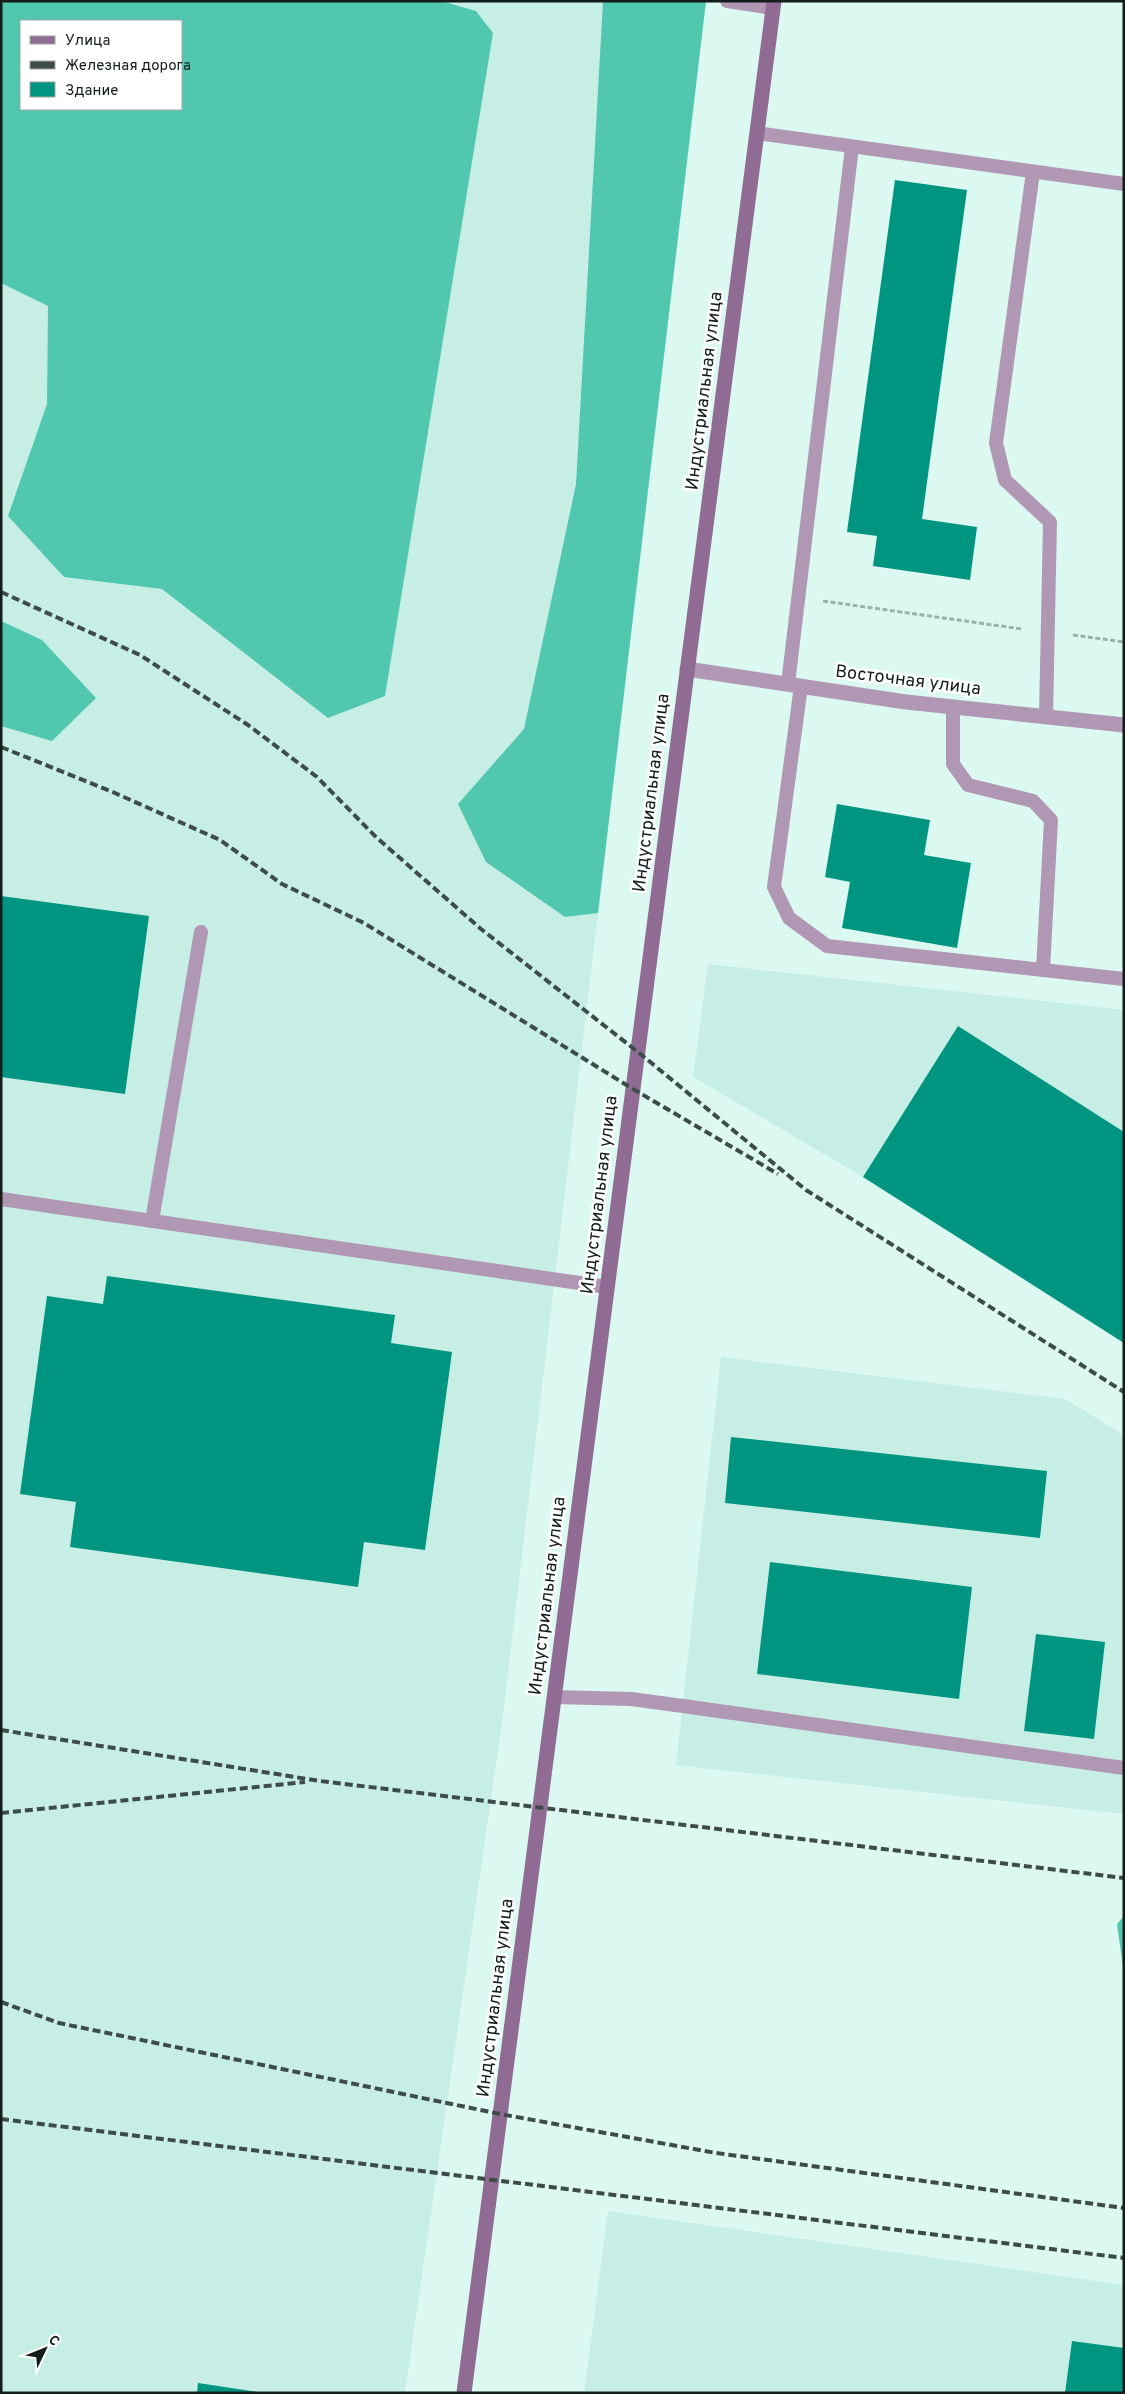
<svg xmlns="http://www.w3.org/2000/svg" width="1125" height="2394" font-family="Overpass,sans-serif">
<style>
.built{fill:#c7eee4;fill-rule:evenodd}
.forest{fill:#52c7af;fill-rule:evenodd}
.building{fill:#009580}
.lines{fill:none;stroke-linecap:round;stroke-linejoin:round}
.path{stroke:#9ab2ac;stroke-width:3;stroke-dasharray:5 2.5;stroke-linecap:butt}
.lane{stroke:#b097b3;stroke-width:14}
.street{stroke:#b097b3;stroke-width:15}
.secondary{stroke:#906b94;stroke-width:15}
.rail{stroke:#3d4c48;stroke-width:4;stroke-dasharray:8 4;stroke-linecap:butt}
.labels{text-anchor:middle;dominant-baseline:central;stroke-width:5;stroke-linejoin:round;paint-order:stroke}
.street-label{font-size:18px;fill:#131e1b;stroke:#fff}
</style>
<rect width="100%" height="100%" fill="#dbf9f1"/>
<g class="built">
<path d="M 1,1 L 706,1 L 503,1716 L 405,2393 L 1,2393 ZM 21,21 L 181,21 L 181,109 L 21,109 Z"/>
<path d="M 708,964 L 1124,1010 L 1124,1343 L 863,1177 L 693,1077 Z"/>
<path d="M 721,1357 L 1065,1399 L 1124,1435 L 1124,1814 L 676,1765 Z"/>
<path d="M 608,2211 L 1124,2285 L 1124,2393 L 584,2393 Z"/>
</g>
<g class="forest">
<path d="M 1,1 L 441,1 L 476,11 L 493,33 L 385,696 L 328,718 L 162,589 L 64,577 L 8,516 L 47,404 L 48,306 L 1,283 ZM 21,21 L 181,21 L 181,109 L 21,109 Z"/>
<path d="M 603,1 L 706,1 L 598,913 L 565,917 L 486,862 L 458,804 L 524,729 L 576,484 Z"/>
<path d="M 1,621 L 42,640 L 96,698 L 52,741 L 1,726 Z"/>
<path d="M 1124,1916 L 1124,1974 L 1117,1924 Z"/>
</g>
<g class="building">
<path d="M 895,180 L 967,190 L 922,519 L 977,527 L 970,580 L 873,566 L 877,536 L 847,532 Z"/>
<path d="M 837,804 L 930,820 L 924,855 L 971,863 L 957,948 L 842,928 L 850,882 L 825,877 Z"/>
<path d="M 1,896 L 149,916 L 125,1094 L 1,1077 Z"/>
<path d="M 958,1026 L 1124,1132 L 1124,1343 L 863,1177 Z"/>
<path d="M 107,1276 L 395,1315 L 391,1343 L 452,1352 L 425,1550 L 364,1542 L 358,1587 L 70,1547 L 76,1502 L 20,1494 L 47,1296 L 103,1304 Z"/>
<path d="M 731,1437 L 1047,1471 L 1040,1538 L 725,1503 Z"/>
<path d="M 770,1562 L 972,1587 L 959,1699 L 757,1674 Z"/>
<path d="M 1036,1634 L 1105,1642 L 1094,1739 L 1024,1731 Z"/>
<path d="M 1072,2341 L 1124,2348 L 1124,2393 L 1065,2393 Z"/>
<path d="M 198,2383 L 257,2392 L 257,2393 L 197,2393 Z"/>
</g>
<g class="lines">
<g class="path">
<path d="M 823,601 L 1022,629"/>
<path d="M 1073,635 L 1124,642"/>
</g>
<g class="lane">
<path d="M 727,1 L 773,8"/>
<path d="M 757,133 L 1124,184"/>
<path d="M 1033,172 L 996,443 L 1005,480 L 1050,522 L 1046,717"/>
<path d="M 788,684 L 852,147"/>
<path d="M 801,686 L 774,887 L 789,918 L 827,946 L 1124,979"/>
<path d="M 953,707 L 953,764 L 968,785 L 1033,801 L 1051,820 L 1043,970"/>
<path d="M 1,1199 L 607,1287"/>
<path d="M 152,1221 L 201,932"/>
<path d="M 554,1697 L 631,1699 L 683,1706 L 1124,1768"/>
</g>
<path class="street" d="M 687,669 L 906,702 L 1124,725"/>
<path class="secondary" d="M 464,2393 L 774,1"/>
<g class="rail">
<path d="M 1,592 L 140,655 L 248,725 L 317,777 L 377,838 L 481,929 L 638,1052 L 806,1190 L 1124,1392"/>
<path d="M 1,747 L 115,793 L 220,840 L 282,884 L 364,923 L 633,1089 L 778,1174"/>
<path d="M 1,1730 L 320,1781 L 1124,1878"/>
<path d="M 1,1813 L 305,1782"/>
<path d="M 1,2002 L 59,2023 L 500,2114 L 716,2153 L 1124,2208"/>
<path d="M 1,2119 L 1124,2258"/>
</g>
</g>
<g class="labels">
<g class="street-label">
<text transform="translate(705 391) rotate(-83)">Индустриальная улица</text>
<text transform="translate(908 681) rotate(7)">Восточная улица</text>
<text transform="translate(652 793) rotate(-83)">Индустриальная улица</text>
<text transform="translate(600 1195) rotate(-83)">Индустриальная улица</text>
<text transform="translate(548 1596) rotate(-83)">Индустриальная улица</text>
<text transform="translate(496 1998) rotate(-83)">Индустриальная улица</text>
</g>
</g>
<rect width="1125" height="2394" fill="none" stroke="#131e1b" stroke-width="5"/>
<rect x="20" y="20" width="162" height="90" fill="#ffffff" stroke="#a1a5a4"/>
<rect x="30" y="36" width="25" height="8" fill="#906b94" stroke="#a1a5a4"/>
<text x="65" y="45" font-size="15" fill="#131e1b">Улица</text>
<rect x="30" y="61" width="25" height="8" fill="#3d4c48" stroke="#a1a5a4"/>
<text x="65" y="70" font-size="15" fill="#131e1b">Железная дорога</text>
<rect x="30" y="82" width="25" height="15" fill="#009580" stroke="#a1a5a4"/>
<text x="65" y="95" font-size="15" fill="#131e1b">Здание</text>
<g transform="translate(45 2349) rotate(47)" stroke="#ffffff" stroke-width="4" paint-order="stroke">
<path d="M0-4L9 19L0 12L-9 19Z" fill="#131e1b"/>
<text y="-8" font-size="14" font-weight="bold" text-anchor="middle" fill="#131e1b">С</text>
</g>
</svg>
